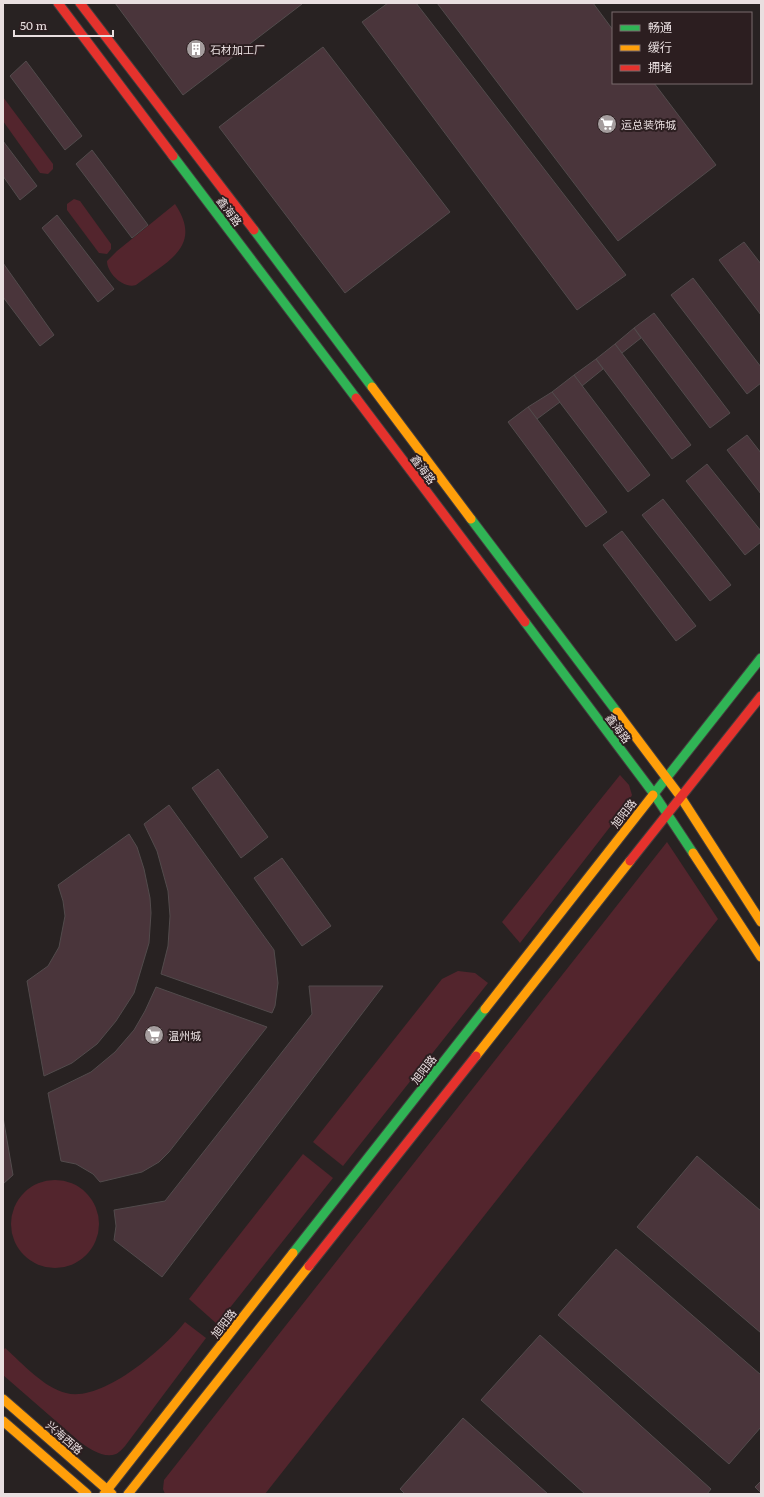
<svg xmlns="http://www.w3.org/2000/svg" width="764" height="1497" font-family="Literata,'Noto Sans SC',serif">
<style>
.green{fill:#53252d}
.building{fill:#4a353b;stroke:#524b4c}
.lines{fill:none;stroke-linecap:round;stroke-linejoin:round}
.fast-casing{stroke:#443e3e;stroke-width:11}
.slow-casing{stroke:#443e3e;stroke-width:11}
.jam-casing{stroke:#443e3e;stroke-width:11}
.fast{stroke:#30b455;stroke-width:9}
.slow{stroke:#ff9f0a;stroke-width:9}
.jam{stroke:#e5322d;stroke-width:9}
.labels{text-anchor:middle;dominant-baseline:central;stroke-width:4;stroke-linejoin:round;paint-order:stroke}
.poi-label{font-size:11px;fill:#e9dfe0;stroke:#2c1e20;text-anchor:start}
.street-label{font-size:11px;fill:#e9dfe0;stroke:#2c1e20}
</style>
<rect width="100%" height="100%" fill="#282222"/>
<g class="green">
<path d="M 3,97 L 53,164 L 53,169 L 48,174 L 40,173 L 3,121 Z"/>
<path d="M 74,199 L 80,201 L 111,244 L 111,249 L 107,254 L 99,253 L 67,210 L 67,204 Z"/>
<path d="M 175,204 C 204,247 166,262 136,285 C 123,289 107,273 107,261 L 117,251 Z"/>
<path d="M 620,775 L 629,785 L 632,795 L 627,805 L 520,943 L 502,922 Z"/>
<path d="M 667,842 L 718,919 L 265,1494 L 165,1494 L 163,1489 L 164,1480 Z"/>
<path d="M 458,971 L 475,973 L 488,983 L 343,1166 L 313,1142 L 442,979 Z"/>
<path d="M 303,1154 L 333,1178 L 217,1324 L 189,1299 Z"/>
<circle cx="55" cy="1224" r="44"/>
<path d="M 185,1322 L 206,1338 L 125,1446 C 123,1448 119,1453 116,1454 C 104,1459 90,1449 80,1442 L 3,1375 L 3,1351 L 5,1348 C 23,1364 43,1387 66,1393 C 102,1403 165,1348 185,1322 Z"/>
</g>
<g class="building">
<path d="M 115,3 L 301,3 L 302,4 L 183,95 Z"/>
<path d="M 388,3 L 416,3 L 626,275 L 577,310 L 362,22 Z"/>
<path d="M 437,3 L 593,3 L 613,30 L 613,83 L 654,83 L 716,165 L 618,241 Z"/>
<path d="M 323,47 L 450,212 L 345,293 L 219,127 Z"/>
<path d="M 26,61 L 82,136 L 65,150 L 10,76 Z"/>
<path d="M 3,141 L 37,186 L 20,200 L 3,176 Z"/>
<path d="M 92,150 L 148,225 L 132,238 L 76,164 Z"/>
<path d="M 57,215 L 114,289 L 98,302 L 42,228 Z"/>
<path d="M 744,242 L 761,264 L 761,315 L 719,260 Z"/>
<path d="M 3,263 L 54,335 L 40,346 L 3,297 Z"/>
<path d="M 693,278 L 761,367 L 761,383 L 747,394 L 671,295 Z"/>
<path d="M 654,313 L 730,413 L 710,428 L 634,328 Z"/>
<path d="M 634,328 L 641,338 L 622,353 L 615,344 Z"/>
<path d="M 615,344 L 691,445 L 672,459 L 596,359 Z"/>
<path d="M 596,359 L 603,369 L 582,386 L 574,375 Z"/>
<path d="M 574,375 L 650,475 L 628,492 L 552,392 Z"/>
<path d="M 552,392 L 560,402 L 537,419 L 528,407 Z"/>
<path d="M 528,407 L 607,512 L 586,527 L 508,422 Z"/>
<path d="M 747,435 L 761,453 L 761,494 L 727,450 Z"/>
<path d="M 707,464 L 761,531 L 761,542 L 745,555 L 686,481 Z"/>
<path d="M 663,499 L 731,585 L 710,601 L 642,515 Z"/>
<path d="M 622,531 L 696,626 L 676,641 L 603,545 Z"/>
<path d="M 218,769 L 268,837 L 241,858 L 192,788 Z"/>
<path d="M 169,805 L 274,950 L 278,983 L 275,1006 L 272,1013 L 161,974 L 168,946 L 170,916 L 168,891 L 157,851 L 144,824 Z"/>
<path d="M 129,834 L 137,847 L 144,869 L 150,898 L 151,913 L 149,943 L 134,993 L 116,1021 L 97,1044 L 72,1063 L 44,1076 L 27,981 L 48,966 L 59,947 L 65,916 L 63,901 L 58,885 Z"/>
<path d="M 282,858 L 331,926 L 302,946 L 254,878 Z"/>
<path d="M 309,986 L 383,986 L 162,1277 L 114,1240 L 116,1226 L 114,1210 L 165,1201 L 312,1014 Z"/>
<path d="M 156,987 L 267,1027 L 169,1152 L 159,1162 L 142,1172 L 100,1182 L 93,1174 L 76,1164 L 61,1161 L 48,1093 L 91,1072 L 115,1052 L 134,1030 L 145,1011 Z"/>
<path d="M 3,1117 L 13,1175 L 3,1184 Z"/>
<path d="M 697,1156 L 761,1211 L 761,1333 L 637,1227 Z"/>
<path d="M 616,1249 L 761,1375 L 761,1427 L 729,1464 L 558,1315 Z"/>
<path d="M 540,1335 L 711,1489 L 707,1494 L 585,1494 L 481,1400 Z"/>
<path d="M 463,1418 L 548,1494 L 405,1494 L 400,1489 Z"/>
<path d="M 761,1481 L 761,1493 L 755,1487 Z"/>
</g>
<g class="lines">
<g class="fast-casing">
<g id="fast">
<path d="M 173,156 L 356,398"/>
<path d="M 254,230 L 372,387"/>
<path d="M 471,519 L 617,712"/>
<path d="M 525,622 L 654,794 L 693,853"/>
<path d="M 653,795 L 761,658"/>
<path d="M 293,1253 L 485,1009"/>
</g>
</g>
<g class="slow-casing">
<g id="slow">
<path d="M 372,387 L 471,519"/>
<path d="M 617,712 L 680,796 L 761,922"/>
<path d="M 693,853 L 761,957"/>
<path d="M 485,1009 L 653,795"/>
<path d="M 476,1056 L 630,861"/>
<path d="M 3,1399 L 112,1494"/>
<path d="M 3,1421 L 87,1494"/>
<path d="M 104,1494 L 293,1253"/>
<path d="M 128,1494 L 309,1266"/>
</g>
</g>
<g class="jam-casing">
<g id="jam">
<path d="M 58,3 L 173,156"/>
<path d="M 80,3 L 254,230"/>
<path d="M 356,398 L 525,622"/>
<path d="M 630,861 L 761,696"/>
<path d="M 309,1266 L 476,1056"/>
</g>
</g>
<use href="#fast" class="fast"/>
<use href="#slow" class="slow"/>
<use href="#jam" class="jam"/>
</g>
<defs>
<g id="building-disc" transform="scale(1)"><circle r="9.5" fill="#a59d9e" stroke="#2c1e20"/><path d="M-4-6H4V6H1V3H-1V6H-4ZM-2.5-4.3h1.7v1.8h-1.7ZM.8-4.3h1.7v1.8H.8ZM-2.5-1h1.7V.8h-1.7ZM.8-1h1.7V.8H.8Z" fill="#fff"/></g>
<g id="supermarket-disc" transform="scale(1)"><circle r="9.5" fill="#a59d9e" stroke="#2c1e20"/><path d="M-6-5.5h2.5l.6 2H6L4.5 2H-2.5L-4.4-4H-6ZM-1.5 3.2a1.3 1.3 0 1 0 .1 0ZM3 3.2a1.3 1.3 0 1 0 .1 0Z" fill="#fff"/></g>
</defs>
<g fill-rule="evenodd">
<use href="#building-disc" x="196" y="49"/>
<use href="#supermarket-disc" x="607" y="124"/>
<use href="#supermarket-disc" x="154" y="1035"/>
</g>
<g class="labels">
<g class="poi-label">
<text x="210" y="49">石材加工厂</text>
<text x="621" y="124">运总装饰城</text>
<text x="168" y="1035">温州城</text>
</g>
<g class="street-label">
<text transform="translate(230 211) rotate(53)">鑫海路</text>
<text transform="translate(424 469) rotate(53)">鑫海路</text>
<text transform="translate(619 728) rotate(53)">鑫海路</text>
<text transform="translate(623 813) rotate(-52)">旭阳路</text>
<text transform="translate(423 1069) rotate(-52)">旭阳路</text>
<text transform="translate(223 1323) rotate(-52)">旭阳路</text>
<text transform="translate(65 1437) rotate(41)">兴海西路</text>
</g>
</g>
<rect width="764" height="1497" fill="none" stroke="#e9dfe0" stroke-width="8"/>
<rect x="612" y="12" width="140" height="72" fill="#2c1e20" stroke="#786b6d"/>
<rect x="620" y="25" width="20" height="6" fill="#30b455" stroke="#786b6d"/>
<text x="648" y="32" font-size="12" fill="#e9dfe0">畅通</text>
<rect x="620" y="45" width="20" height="6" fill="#ff9f0a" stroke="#786b6d"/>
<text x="648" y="52" font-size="12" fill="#e9dfe0">缓行</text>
<rect x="620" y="65" width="20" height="6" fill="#e5322d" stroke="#786b6d"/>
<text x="648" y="72" font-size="12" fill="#e9dfe0">拥堵</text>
<path d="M14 30v6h99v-6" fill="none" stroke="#e9dfe0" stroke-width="2"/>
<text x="20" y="30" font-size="12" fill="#e9dfe0" stroke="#2c1e20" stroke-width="3" paint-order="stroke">50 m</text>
</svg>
